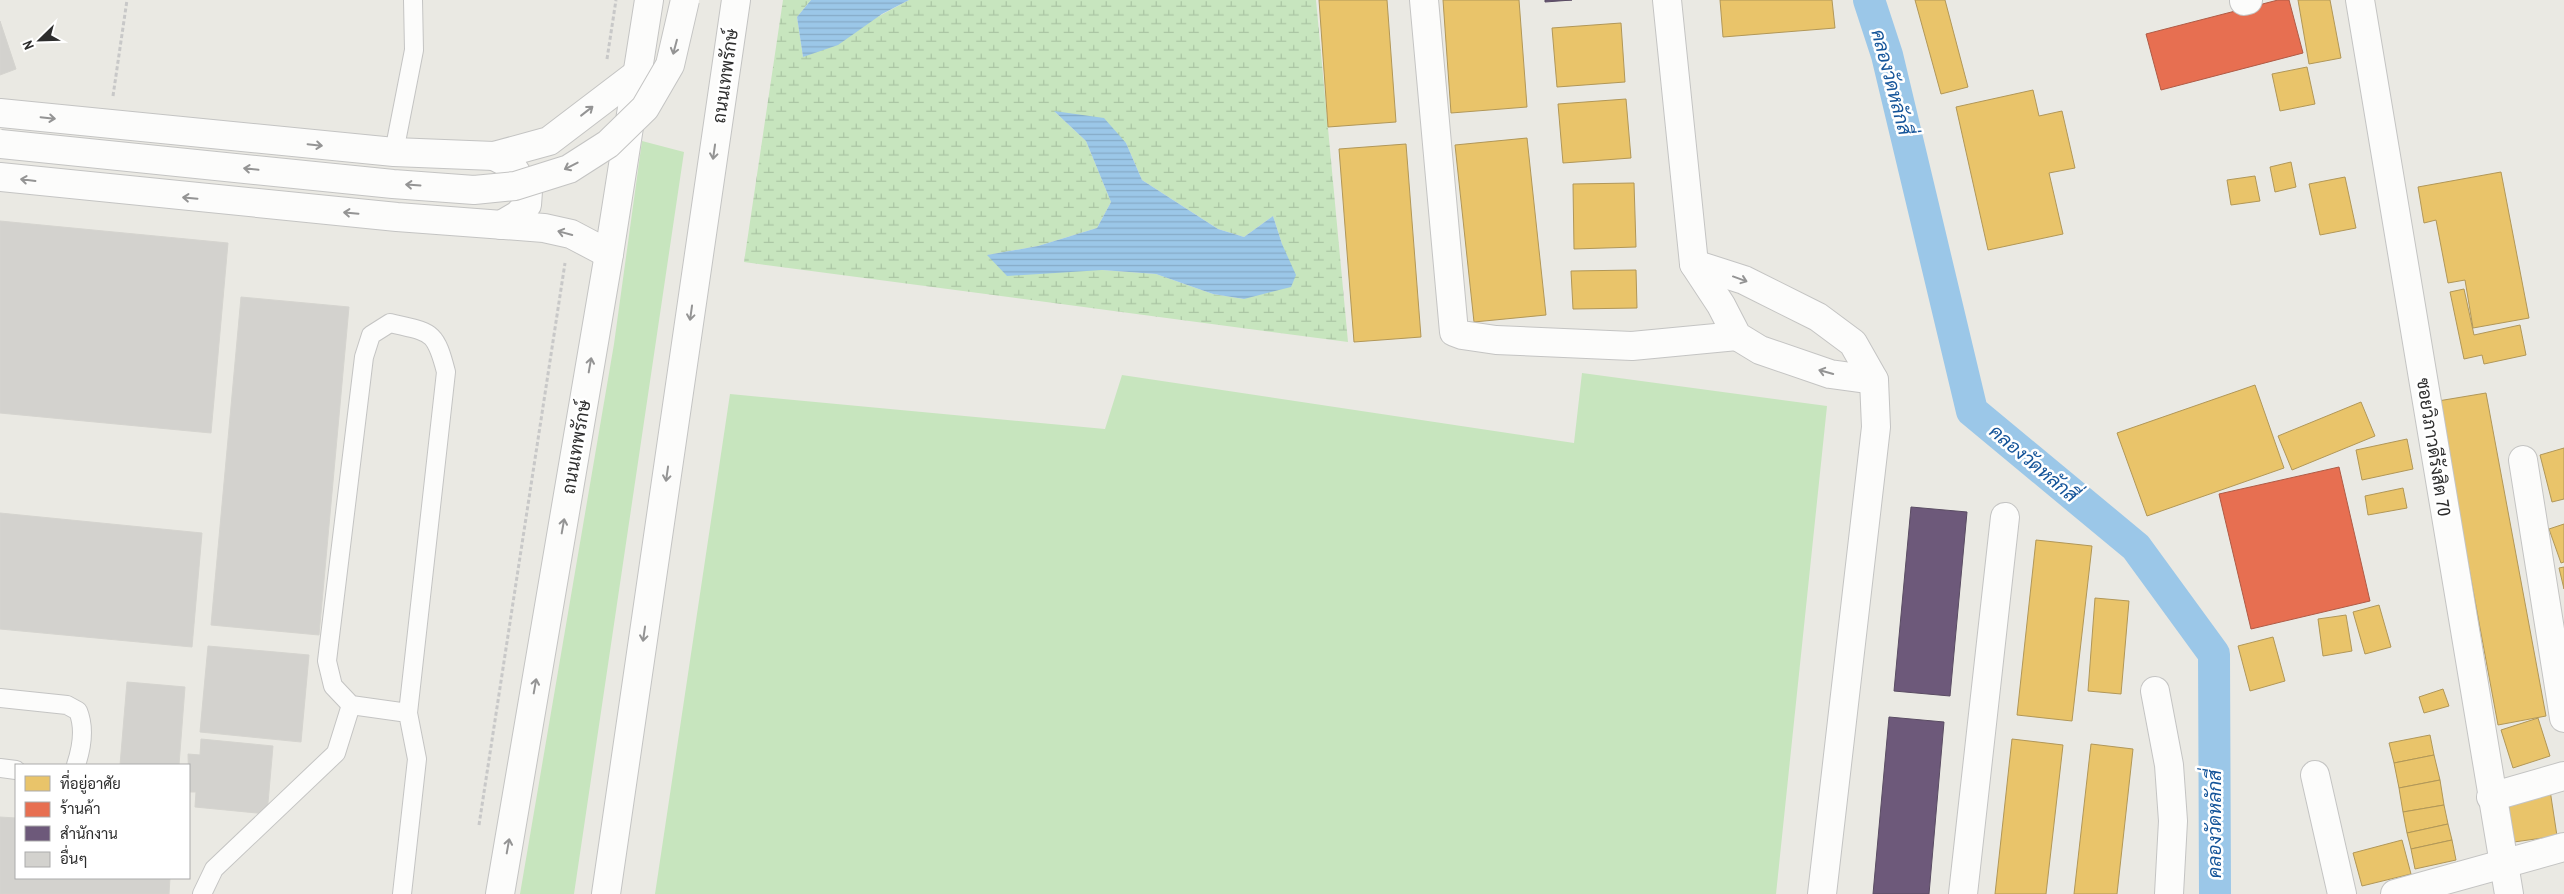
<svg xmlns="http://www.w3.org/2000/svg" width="2564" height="894" font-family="'Archivo Narrow',Sarabun,sans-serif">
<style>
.grass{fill:#c7e5be}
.wetland{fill:url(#wetland-marsh);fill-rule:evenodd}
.water{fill:url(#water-rules)}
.homes{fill:#e9c46a;stroke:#b19758}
.shops{fill:#e76f51;stroke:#af5b46}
.offices{fill:#6d597a;stroke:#5a4c63}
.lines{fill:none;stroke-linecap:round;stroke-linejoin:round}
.canal{stroke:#9bc7e8;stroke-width:32}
.building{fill:#d3d2ce;stroke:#d5d4cf}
.lane-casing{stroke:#c4c4c3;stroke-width:20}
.street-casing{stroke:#c4c4c3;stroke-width:30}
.secondary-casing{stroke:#c4c4c3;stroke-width:30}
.path{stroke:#c8c8c8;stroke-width:3;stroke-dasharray:4 2.5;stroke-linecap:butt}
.lane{stroke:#fcfcfb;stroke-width:18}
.street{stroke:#fcfcfb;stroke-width:28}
.secondary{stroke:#fcfcfb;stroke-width:28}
.secondary-bridge-casing{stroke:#c4c4c3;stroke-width:30;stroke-linecap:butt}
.secondary-bridge{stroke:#fcfcfb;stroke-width:28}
.oneway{stroke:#949494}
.labels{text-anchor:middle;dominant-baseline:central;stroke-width:5;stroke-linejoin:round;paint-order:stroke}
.street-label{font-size:18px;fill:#2d2d2d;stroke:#fff}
.water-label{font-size:19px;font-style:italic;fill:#145499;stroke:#fff}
</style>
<defs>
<pattern id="wetland-marsh" width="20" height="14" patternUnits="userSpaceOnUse" patternTransform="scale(1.25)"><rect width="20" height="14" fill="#c7e5be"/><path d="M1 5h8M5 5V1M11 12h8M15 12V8" fill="none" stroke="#abc5a4"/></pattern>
<pattern id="water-rules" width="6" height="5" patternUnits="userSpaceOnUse" patternTransform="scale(1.25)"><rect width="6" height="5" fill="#9bc7e8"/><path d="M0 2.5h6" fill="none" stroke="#86abc7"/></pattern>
</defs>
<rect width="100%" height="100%" fill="#eae9e3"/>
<g class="grass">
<path d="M 642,141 L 684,152 L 574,894 L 520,894 L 614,344 Z"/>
<path d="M 1582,373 L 1827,406 L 1776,894 L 655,894 L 730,394 L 1105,429 L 1122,375 L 1574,443 Z"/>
</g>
<path class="wetland" d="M 783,0 L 811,0 L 797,17 L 803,57 L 909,0 L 1316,0 L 1348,342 L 744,262 ZM 1055,112 L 1126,143 L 1142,180 L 1218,229 L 1244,237 L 1273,216 L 1282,244 L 1244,299 L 1213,294 L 1156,274 L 1102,270 L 988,255 L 1038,246 L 1097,228 L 1111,202 L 1086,141 Z"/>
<g class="water">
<path d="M 811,0 L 909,0 L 882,14 L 838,45 L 803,57 L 797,17 Z"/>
<path d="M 1054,111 L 1104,118 L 1126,143 L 1142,180 L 1218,229 L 1244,237 L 1273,216 L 1282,244 L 1296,275 L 1291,287 L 1244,299 L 1213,294 L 1156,274 L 1102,270 L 1007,276 L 987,255 L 1038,246 L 1097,228 L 1111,202 L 1086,141 Z"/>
</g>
<g class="homes">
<path d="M 1319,0 L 1387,0 L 1396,122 L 1328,127 Z"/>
<path d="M 1443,0 L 1519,0 L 1527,107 L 1451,113 Z"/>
<path d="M 1720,0 L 1832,0 L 1835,28 L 1723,37 Z"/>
<path d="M 1915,0 L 1945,0 L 1968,87 L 1941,94 Z"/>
<path d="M 2298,0 L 2330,0 L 2341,58 L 2309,64 Z"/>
<path d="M 1621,23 L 1625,82 L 1557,87 L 1552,28 Z"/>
<path d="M 2307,67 L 2315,104 L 2280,111 L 2272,74 Z"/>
<path d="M 2033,90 L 2039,116 L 2062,111 L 2075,168 L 2049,173 L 2063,234 L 1988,250 L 1956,107 Z"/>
<path d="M 1626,99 L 1631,158 L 1563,163 L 1558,104 Z"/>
<path d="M 1527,138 L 1546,315 L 1474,322 L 1455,145 Z"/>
<path d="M 1406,144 L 1421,337 L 1354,342 L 1339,149 Z"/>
<path d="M 2291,162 L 2296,187 L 2275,192 L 2270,167 Z"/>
<path d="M 2501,172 L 2529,318 L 2473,328 L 2465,280 L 2448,283 L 2436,220 L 2424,223 L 2418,187 Z"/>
<path d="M 2255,176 L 2260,201 L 2231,205 L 2227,180 Z"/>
<path d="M 2345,177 L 2356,228 L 2320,235 L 2309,184 Z"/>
<path d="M 1634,183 L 1636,247 L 1574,249 L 1573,184 Z"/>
<path d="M 1636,270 L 1637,308 L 1573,309 L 1571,271 Z"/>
<path d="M 2464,289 L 2474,335 L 2520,325 L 2526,355 L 2484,364 L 2482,355 L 2464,359 L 2450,292 Z"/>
<path d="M 2255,385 L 2284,468 L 2147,516 L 2117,433 Z"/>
<path d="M 2486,393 L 2546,716 L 2498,725 L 2438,401 Z"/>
<path d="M 2361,402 L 2375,436 L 2292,470 L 2278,436 Z"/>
<path d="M 2407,439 L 2413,469 L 2362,480 L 2356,450 Z"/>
<path d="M 2564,448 L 2564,499 L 2552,502 L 2540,455 Z"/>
<path d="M 2403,488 L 2407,508 L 2368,515 L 2365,496 Z"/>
<path d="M 2564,524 L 2564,562 L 2561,563 L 2549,529 Z"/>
<path d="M 2036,540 L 2092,546 L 2072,721 L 2017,715 Z"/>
<path d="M 2564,567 L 2564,589 L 2559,568 Z"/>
<path d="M 2095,598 L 2129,601 L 2121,694 L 2088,691 Z"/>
<path d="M 2379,605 L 2391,647 L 2365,654 L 2353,612 Z"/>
<path d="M 2346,615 L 2352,651 L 2323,656 L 2318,619 Z"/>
<path d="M 2273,637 L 2285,681 L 2250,691 L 2238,646 Z"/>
<path d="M 2443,689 L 2449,706 L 2424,713 L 2419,697 Z"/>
<path d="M 2538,718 L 2550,756 L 2513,768 L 2501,730 Z"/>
<path d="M 2430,735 L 2434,755 L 2394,763 L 2389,743 Z"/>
<path d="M 2012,739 L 2063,745 L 2046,894 L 1995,894 Z"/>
<path d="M 2091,744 L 2133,749 L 2117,894 L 2074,894 Z"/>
<path d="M 2434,755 L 2440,780 L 2399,788 L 2394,763 Z"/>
<path d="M 2440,780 L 2444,805 L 2403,812 L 2399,788 Z"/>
<path d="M 2550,790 L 2557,836 L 2514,842 L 2507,796 Z"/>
<path d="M 2444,805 L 2448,824 L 2407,833 L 2403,812 Z"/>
<path d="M 2448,824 L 2452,840 L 2411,849 L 2407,833 Z"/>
<path d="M 2402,840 L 2411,874 L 2362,886 L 2353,853 Z"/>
<path d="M 2452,840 L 2456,860 L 2415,869 L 2411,849 Z"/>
</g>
<g class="shops">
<path d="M 2278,0 L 2289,0 L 2303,53 L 2161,90 L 2146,34 Z"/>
<path d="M 2339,467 L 2370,601 L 2251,629 L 2219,494 Z"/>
</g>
<g class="offices">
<path d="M 1545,0 L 1572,0 L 1545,2 Z"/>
<path d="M 1911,507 L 1967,512 L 1950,696 L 1894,691 Z"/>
<path d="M 1889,717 L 1944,722 L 1929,894 L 1873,894 Z"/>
</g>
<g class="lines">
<path class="canal" d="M 1869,0 L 1887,55 L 1972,411 L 2136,547 L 2214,654 L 2215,894"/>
</g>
<g class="building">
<path d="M 0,21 L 16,69 L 0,75 Z"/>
<path d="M 0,221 L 228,243 L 211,433 L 0,413 Z"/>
<path d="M 241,297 L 349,307 L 319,635 L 211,625 Z"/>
<path d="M 0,513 L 202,533 L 192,647 L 0,629 Z"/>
<path d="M 208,646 L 309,655 L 301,742 L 200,732 Z"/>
<path d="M 127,682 L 185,687 L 179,765 L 120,765 Z"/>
<path d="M 201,739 L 273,746 L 267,814 L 195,807 L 196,792 L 189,792 L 188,754 L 200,755 Z"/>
<path d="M 0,817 L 16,818 L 16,878 L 170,878 L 169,894 L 0,894 Z"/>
</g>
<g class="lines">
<g class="lane-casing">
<g id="lane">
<path d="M 394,152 L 414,50 L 413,0"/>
<path d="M 0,698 L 67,705 L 78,711 C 85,728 82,747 76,765"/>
<path d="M 0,768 L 16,770"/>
<path d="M 202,894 L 214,869 L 336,753 L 351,705"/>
<path d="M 402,894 L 417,759 L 408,713 L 446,372 C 435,329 431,333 390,323 L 371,335 L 364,357 L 327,661 L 333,686 L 351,705 L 408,713"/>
</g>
</g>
<g class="street-casing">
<g id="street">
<path d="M 1424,0 L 1454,332 L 1462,335 L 1496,340 L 1632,346 L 1737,336"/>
<path d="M 1667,0 L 1694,264 L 1721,305 L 1737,336 L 1760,350 L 1830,374 L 1874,380"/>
<path d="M 2360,0 L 2509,894"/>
<path d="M 2244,1 L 2248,0"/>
<path d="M 1694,264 L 1744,280 L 1818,317 L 1853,343 L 1874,380 L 1876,427 L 1822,894"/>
<path d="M 2523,460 L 2564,718"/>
<path d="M 2155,691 L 2169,765 L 2173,821 L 2169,894"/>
<path d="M 2315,775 L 2342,894"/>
<path d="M 2491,797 L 2564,776"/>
<path d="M 1963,894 L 2005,517"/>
<path d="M 2395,894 L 2564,847"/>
</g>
</g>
<g class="secondary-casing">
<g id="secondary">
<path d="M 0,113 L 394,152 L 494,156 L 549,141 L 637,74"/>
<path d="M 494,156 L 511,165 L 528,191 L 527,205 L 518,215 L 501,225"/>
<path d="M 0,177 L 397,217 L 544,228 L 571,234 L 609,254"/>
<path d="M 500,894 L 609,254 L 649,0"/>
<path d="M 606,894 L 736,0"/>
</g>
</g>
<g class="path">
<path d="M 607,59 L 616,0"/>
<path d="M 113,96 L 127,0"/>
<path d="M 479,825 L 565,263"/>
</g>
<use href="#lane" class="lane"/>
<use href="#street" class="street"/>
<use href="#secondary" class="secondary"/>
<g class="secondary-bridge-casing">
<path id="secondary-bridge" d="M 0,144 L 393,184 L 474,190 L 515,186 L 569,169 L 608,144 L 645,108 L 670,65 L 685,0"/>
</g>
<use href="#secondary-bridge" class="secondary-bridge"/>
</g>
<defs><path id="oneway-shaft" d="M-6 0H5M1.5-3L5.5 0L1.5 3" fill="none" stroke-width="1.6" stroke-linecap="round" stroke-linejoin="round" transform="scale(1.25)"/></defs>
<g class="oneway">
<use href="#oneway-shaft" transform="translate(675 47) rotate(105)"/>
<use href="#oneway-shaft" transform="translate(587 111) rotate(-38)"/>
<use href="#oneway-shaft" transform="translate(48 118) rotate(6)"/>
<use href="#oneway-shaft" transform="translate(315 145) rotate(6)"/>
<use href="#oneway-shaft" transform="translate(714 152) rotate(98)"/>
<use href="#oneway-shaft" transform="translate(571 166) rotate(153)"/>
<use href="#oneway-shaft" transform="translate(251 169) rotate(-174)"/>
<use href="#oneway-shaft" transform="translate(28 180) rotate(-173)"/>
<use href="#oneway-shaft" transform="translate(413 185) rotate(-176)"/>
<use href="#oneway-shaft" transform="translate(190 198) rotate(-175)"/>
<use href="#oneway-shaft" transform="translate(351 213) rotate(-175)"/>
<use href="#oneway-shaft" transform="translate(565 233) rotate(-165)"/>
<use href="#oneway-shaft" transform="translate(1740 279) rotate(20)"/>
<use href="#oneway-shaft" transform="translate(691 313) rotate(98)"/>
<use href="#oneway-shaft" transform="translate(590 365) rotate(-80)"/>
<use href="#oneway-shaft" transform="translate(1826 372) rotate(-164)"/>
<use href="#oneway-shaft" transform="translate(667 474) rotate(98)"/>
<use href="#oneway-shaft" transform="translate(563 526) rotate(-80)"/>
<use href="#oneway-shaft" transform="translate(644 634) rotate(98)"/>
<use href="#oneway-shaft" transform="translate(535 686) rotate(-80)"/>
<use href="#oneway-shaft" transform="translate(508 846) rotate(-80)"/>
</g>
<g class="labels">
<g class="street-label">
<text transform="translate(725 76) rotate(-82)">ถนนเทพรักษ์</text>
<text transform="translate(576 447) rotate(-80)">ถนนเทพรักษ์</text>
<text transform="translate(2434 447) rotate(81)">ซอยวิภาวดีรังสิต 70</text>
</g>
<g class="water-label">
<text transform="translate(1892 82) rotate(75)">คลองวัดหลักสี่</text>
<text transform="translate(2034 463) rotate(40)">คลองวัดหลักสี่</text>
<text transform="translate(2214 824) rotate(-90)">คลองวัดหลักสี่</text>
</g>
</g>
<rect x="15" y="764" width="175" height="115" fill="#ffffff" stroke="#ababab"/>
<rect x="25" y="776" width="25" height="15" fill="#e9c46a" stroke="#ababab"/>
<text x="60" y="789" font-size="15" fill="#2d2d2d">ที่อยู่อาศัย</text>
<rect x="25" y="802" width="25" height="15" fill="#e76f51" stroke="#ababab"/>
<text x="60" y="814" font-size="15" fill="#2d2d2d">ร้านค้า</text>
<rect x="25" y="826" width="25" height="15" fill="#6d597a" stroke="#ababab"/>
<text x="60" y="839" font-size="15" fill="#2d2d2d">สำนักงาน</text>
<rect x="25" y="852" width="25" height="15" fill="#d3d2ce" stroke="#ababab"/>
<text x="60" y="864" font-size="15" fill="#2d2d2d">อื่นๆ</text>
<g transform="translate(40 40) rotate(247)" stroke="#ffffff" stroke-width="4" paint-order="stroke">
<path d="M0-4L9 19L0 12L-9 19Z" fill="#2d2d2d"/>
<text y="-8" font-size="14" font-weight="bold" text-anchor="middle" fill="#2d2d2d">N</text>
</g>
</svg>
